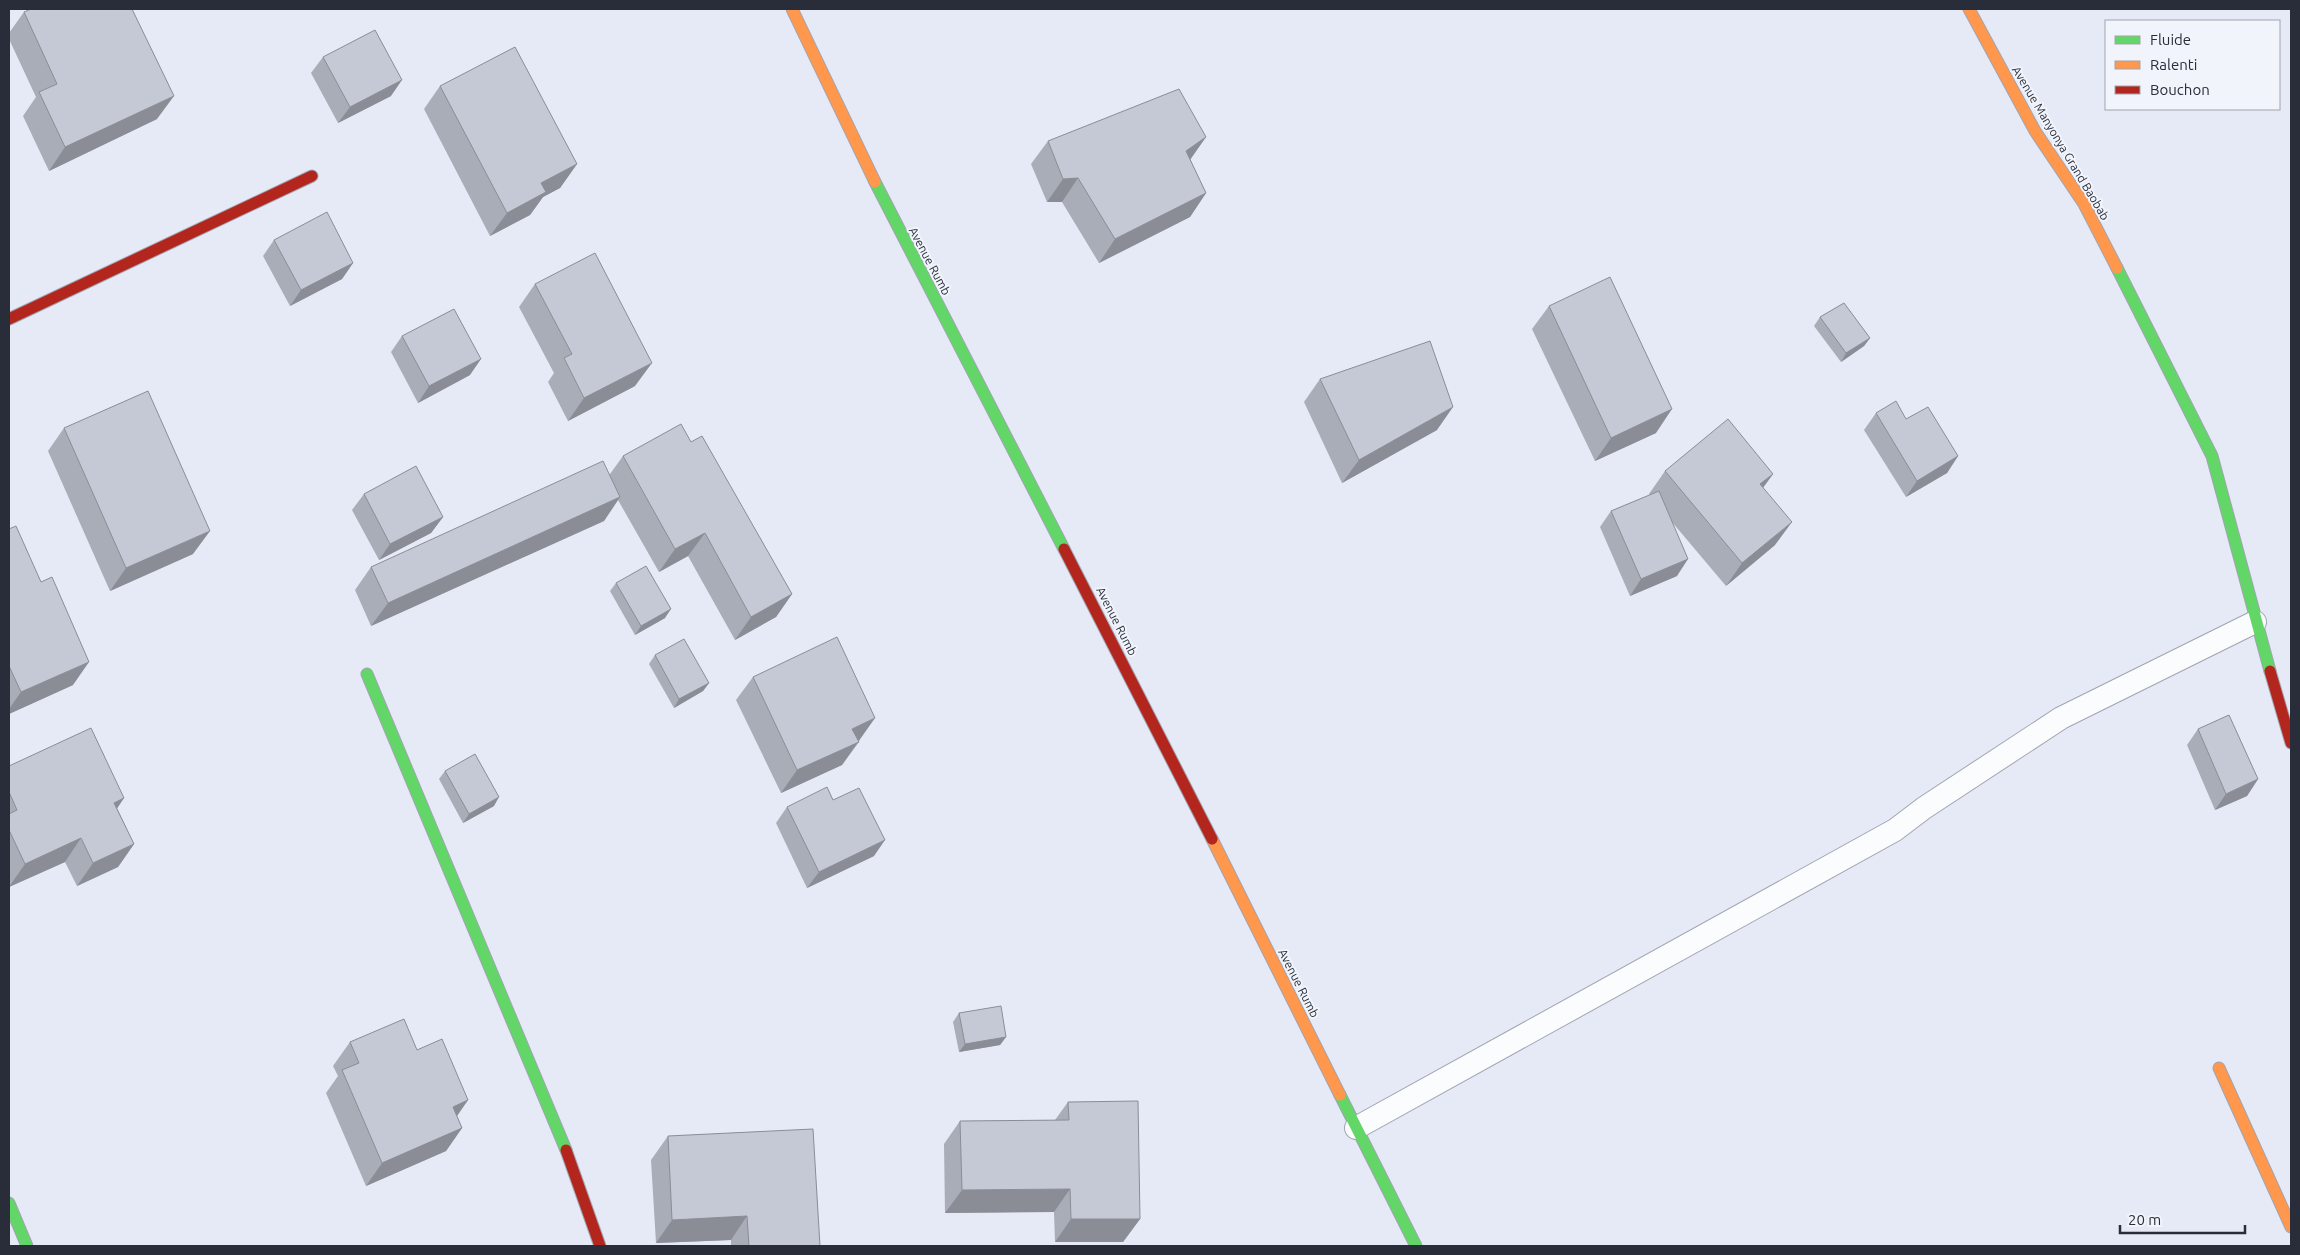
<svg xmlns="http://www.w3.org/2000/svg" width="2300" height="1255" font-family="Ubuntu,sans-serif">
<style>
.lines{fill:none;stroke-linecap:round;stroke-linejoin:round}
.lane-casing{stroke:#a1a5b1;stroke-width:24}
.fast-casing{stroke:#a1a5b1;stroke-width:13}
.slow-casing{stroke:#a1a5b1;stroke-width:13}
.jam-casing{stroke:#a1a5b1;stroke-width:13}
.lane{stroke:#fbfcfe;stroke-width:22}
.fast{stroke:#63d668;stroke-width:11}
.slow{stroke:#ff974d;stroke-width:11}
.jam{stroke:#b3261e;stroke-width:11}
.wall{fill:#a9adb7}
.shaded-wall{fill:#8a8d95}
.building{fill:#c5c9d5;stroke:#8a8d95}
.labels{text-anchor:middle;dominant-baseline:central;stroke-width:4;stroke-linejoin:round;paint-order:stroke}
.street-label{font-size:12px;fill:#292d3a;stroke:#f1f4fb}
</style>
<rect width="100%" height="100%" fill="#e5eaf6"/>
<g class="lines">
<g class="lane-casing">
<path id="lane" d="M 1356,1128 L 1895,830 L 1924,808 L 2061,718 L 2255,622"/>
</g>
<g class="fast-casing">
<g id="fast">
<path d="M 875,182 L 1064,549"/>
<path d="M 2117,268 L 2212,456 L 2270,671"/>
<path d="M 367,674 L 566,1150"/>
<path d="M 1340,1095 L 1416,1246"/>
<path d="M 9,1203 L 27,1246"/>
</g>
</g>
<g class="slow-casing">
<g id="slow">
<path d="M 792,9 L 875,182"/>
<path d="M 1969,9 L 2035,131 L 2084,204 L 2117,268"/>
<path d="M 1212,839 L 1340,1095"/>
<path d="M 2219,1068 L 2291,1227"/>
</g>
</g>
<g class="jam-casing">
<g id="jam">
<path d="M 9,319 L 312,176"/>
<path d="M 1064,549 L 1212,839"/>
<path d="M 2270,671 L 2291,743"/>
<path d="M 566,1150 L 600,1246"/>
</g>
</g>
<use href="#lane" class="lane"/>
<use href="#fast" class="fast"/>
<use href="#slow" class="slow"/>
<use href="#jam" class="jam"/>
</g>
<g class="wall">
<path d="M 24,12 L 157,119 L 49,171 L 23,116 L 36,97 L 9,39 L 9,33 Z"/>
<path d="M 323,57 L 391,96 L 338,123 L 311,73 Z"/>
<path d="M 440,86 L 577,164 L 560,188 L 543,197 L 530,215 L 490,236 L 424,109 Z"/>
<path d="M 1206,137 L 1190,159 L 1206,193 L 1190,217 L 1099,263 L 1062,202 L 1047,202 L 1031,164 L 1048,141 Z"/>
<path d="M 274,240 L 353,263 L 342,279 L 290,306 L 263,256 Z"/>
<path d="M 535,284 L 635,386 L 568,421 L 548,382 L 554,373 L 519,307 Z"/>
<path d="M 1549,306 L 1656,433 L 1595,461 L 1532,329 Z"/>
<path d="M 1820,317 L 1870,338 L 1864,346 L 1841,362 L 1814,326 Z"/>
<path d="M 402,336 L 470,375 L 418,403 L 391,352 Z"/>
<path d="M 1320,379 L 1437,430 L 1342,483 L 1304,402 Z"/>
<path d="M 1876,413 L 1906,419 L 1958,456 L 1947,473 L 1906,497 L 1864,430 Z"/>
<path d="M 64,428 L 193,554 L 110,591 L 48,451 Z"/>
<path d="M 691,442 L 792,594 L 776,617 L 735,640 L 688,556 L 659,572 L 618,500 L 604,521 L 371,626 L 355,590 L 371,567 L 610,474 L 623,456 Z"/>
<path d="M 1665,471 L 1773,474 L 1763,488 L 1775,545 L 1726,586 L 1672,522 L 1677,576 L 1630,596 L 1600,527 L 1611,511 L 1650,495 L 1649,494 Z"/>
<path d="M 364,494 L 443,517 L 431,533 L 379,560 L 352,510 Z"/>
<path d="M 9,529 L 73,685 L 9,714 Z"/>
<path d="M 616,583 L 665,618 L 635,635 L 610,591 Z"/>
<path d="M 655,655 L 709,683 L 703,691 L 674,708 L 649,664 Z"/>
<path d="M 753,677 L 859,742 L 842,765 L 781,793 L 736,700 Z"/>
<path d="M 2198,729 L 2258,779 L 2247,796 L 2215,810 L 2187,745 Z"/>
<path d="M 9,766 L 124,798 L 117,808 L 134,844 L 118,867 L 77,886 L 65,862 L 9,887 Z"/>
<path d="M 445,771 L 494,806 L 463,823 L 439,779 Z"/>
<path d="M 833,800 L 874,856 L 807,888 L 776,823 L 787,807 Z"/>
<path d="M 959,1013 L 1006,1037 L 1000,1045 L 959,1052 L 953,1022 Z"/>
<path d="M 350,1042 L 417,1050 L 468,1100 L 457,1116 L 462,1128 L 446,1151 L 366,1186 L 326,1093 L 338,1076 L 333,1066 Z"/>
<path d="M 1068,1102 L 1140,1219 L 1123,1242 L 1055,1242 L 1054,1212 L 945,1213 L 944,1144 L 960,1121 L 1055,1120 Z"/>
<path d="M 668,1136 L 820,1246 L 731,1246 L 731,1240 L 656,1243 L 651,1160 Z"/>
</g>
<g class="shaded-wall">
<path d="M 402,80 L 391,96 L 338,123 L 350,107 Z"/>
<path d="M 174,96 L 157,119 L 49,171 L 65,147 Z"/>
<path d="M 1206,137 L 1190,160 L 1186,151 Z"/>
<path d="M 577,164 L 560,188 L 543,197 L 530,215 L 490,236 L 507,213 L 541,183 Z"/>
<path d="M 1078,178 L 1062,202 L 1047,202 L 1063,179 Z"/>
<path d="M 1206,193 L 1190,217 L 1099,263 L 1115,239 Z"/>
<path d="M 353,263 L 342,279 L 290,306 L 301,290 Z"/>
<path d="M 1870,338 L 1864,346 L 1841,362 L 1846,353 Z"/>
<path d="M 481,359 L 470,375 L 418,403 L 429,386 Z"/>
<path d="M 652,363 L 635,386 L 568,421 L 584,398 Z"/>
<path d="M 1453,407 L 1437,430 L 1342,483 L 1359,460 Z"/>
<path d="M 1672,409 L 1656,433 L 1595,461 L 1611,438 Z"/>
<path d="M 1958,456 L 1947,473 L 1906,497 L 1917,481 Z"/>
<path d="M 1773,474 L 1756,497 L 1760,484 Z"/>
<path d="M 620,497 L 604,521 L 371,626 L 388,603 Z"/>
<path d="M 443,517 L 431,533 L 379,560 L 390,544 Z"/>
<path d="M 1792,522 L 1775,545 L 1726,586 L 1742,563 Z"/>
<path d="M 210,531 L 193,554 L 110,591 L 126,568 Z"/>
<path d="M 705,533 L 688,556 L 659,572 L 675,549 Z"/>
<path d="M 1688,559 L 1677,576 L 1630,596 L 1641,579 Z"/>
<path d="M 792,594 L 776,617 L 735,640 L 751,617 Z"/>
<path d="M 671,609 L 665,618 L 635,635 L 641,626 Z"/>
<path d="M 89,662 L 73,685 L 9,714 L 9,709 L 21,692 Z"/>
<path d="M 709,683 L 703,691 L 674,708 L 679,699 Z"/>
<path d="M 875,718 L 842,765 L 781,793 L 797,770 L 852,729 Z"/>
<path d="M 2258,779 L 2247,796 L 2215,810 L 2226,794 Z"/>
<path d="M 499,797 L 494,806 L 463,823 L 469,814 Z"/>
<path d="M 124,798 L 108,822 L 114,803 Z"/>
<path d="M 81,838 L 65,862 L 9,887 L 25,864 Z"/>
<path d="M 885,840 L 874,856 L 807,888 L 819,872 Z"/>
<path d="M 134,844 L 118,867 L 77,886 L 93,863 Z"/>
<path d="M 1006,1037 L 1000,1045 L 959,1052 L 965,1044 Z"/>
<path d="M 468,1100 L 452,1123 L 453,1107 Z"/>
<path d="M 462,1128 L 446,1151 L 366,1186 L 382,1163 Z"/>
<path d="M 1070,1189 L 1054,1212 L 945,1213 L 962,1190 Z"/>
<path d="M 747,1216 L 731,1240 L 656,1243 L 672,1220 Z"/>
<path d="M 1071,1219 L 1140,1219 L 1123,1242 L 1055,1242 Z"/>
</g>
<g class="building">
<path d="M 31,9 L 132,9 L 174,96 L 65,147 L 39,92 L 57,84 L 24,12 Z"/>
<path d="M 375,30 L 402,80 L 350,107 L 323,57 Z"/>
<path d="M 515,47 L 577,164 L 541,183 L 546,192 L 507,213 L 440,86 Z"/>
<path d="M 1179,89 L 1206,137 L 1186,151 L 1206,193 L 1115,239 L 1078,178 L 1063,179 L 1048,141 Z"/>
<path d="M 327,212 L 353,263 L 301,290 L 274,240 Z"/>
<path d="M 595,253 L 652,363 L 584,398 L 564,358 L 572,354 L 535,284 Z"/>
<path d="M 1610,277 L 1672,409 L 1611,438 L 1549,306 Z"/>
<path d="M 1844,303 L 1870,338 L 1846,353 L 1820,317 Z"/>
<path d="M 454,309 L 481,359 L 429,386 L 402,336 Z"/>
<path d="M 1430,341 L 1453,407 L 1359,460 L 1320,379 Z"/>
<path d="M 148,391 L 210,531 L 126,568 L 64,428 Z"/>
<path d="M 1896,401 L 1906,419 L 1928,407 L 1958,456 L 1917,481 L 1876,413 Z"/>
<path d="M 1728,419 L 1773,474 L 1760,484 L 1792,522 L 1742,563 L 1665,471 Z"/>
<path d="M 681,424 L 691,442 L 702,436 L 792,594 L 751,617 L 705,533 L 675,549 L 623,456 Z"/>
<path d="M 603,461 L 620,497 L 388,603 L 371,567 Z"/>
<path d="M 416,466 L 443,517 L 390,544 L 364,494 Z"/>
<path d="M 1659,491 L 1688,559 L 1641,579 L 1611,511 Z"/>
<path d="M 16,526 L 41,582 L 52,577 L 89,662 L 21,692 L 9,666 L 9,529 Z"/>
<path d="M 646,566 L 671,609 L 641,626 L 616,583 Z"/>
<path d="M 837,637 L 875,718 L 852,729 L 859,742 L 797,770 L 753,677 Z"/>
<path d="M 684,639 L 709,683 L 679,699 L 655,655 Z"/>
<path d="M 2229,715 L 2258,779 L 2226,794 L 2198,729 Z"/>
<path d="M 91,728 L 124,798 L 114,803 L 134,844 L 93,863 L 81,838 L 25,864 L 9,830 L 9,814 L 17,810 L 9,792 L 9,766 Z"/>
<path d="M 475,754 L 499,797 L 469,814 L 445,771 Z"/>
<path d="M 827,787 L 833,800 L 859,788 L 885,840 L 819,872 L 787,807 Z"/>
<path d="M 1001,1006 L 1006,1037 L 965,1044 L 959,1013 Z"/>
<path d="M 404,1019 L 417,1050 L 442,1039 L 468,1100 L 453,1107 L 462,1128 L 382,1163 L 342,1070 L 359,1063 L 350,1042 Z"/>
<path d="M 1138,1101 L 1140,1219 L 1071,1219 L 1070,1189 L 962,1190 L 960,1121 L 1069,1120 L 1068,1102 Z"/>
<path d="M 813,1129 L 820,1246 L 749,1246 L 747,1216 L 672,1220 L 668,1136 Z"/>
</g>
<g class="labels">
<g class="street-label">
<text transform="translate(2061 143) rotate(59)">Avenue Manyonya Grand Baobab</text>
<text transform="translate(930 261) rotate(62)">Avenue Rumb</text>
<text transform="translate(1117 621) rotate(63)">Avenue Rumb</text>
<text transform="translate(1299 983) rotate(63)">Avenue Rumb</text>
</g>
</g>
<rect width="2300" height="1255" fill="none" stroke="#292d3a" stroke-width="20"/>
<rect x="2105" y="20" width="175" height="90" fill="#f1f4fb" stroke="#a1a4ae"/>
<rect x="2115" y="36" width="25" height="8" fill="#63d668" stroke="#a1a4ae"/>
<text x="2150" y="45" font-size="15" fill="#292d3a">Fluide</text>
<rect x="2115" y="61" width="25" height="8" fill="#ff974d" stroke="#a1a4ae"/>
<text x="2150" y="70" font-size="15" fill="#292d3a">Ralenti</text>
<rect x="2115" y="86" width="25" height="8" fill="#b3261e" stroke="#a1a4ae"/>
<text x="2150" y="95" font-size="15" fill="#292d3a">Bouchon</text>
<path d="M2120 1225v8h125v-8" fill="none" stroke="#292d3a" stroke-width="2.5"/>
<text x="2128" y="1225" font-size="15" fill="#292d3a" stroke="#f1f4fb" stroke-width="4" paint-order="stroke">20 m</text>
</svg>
